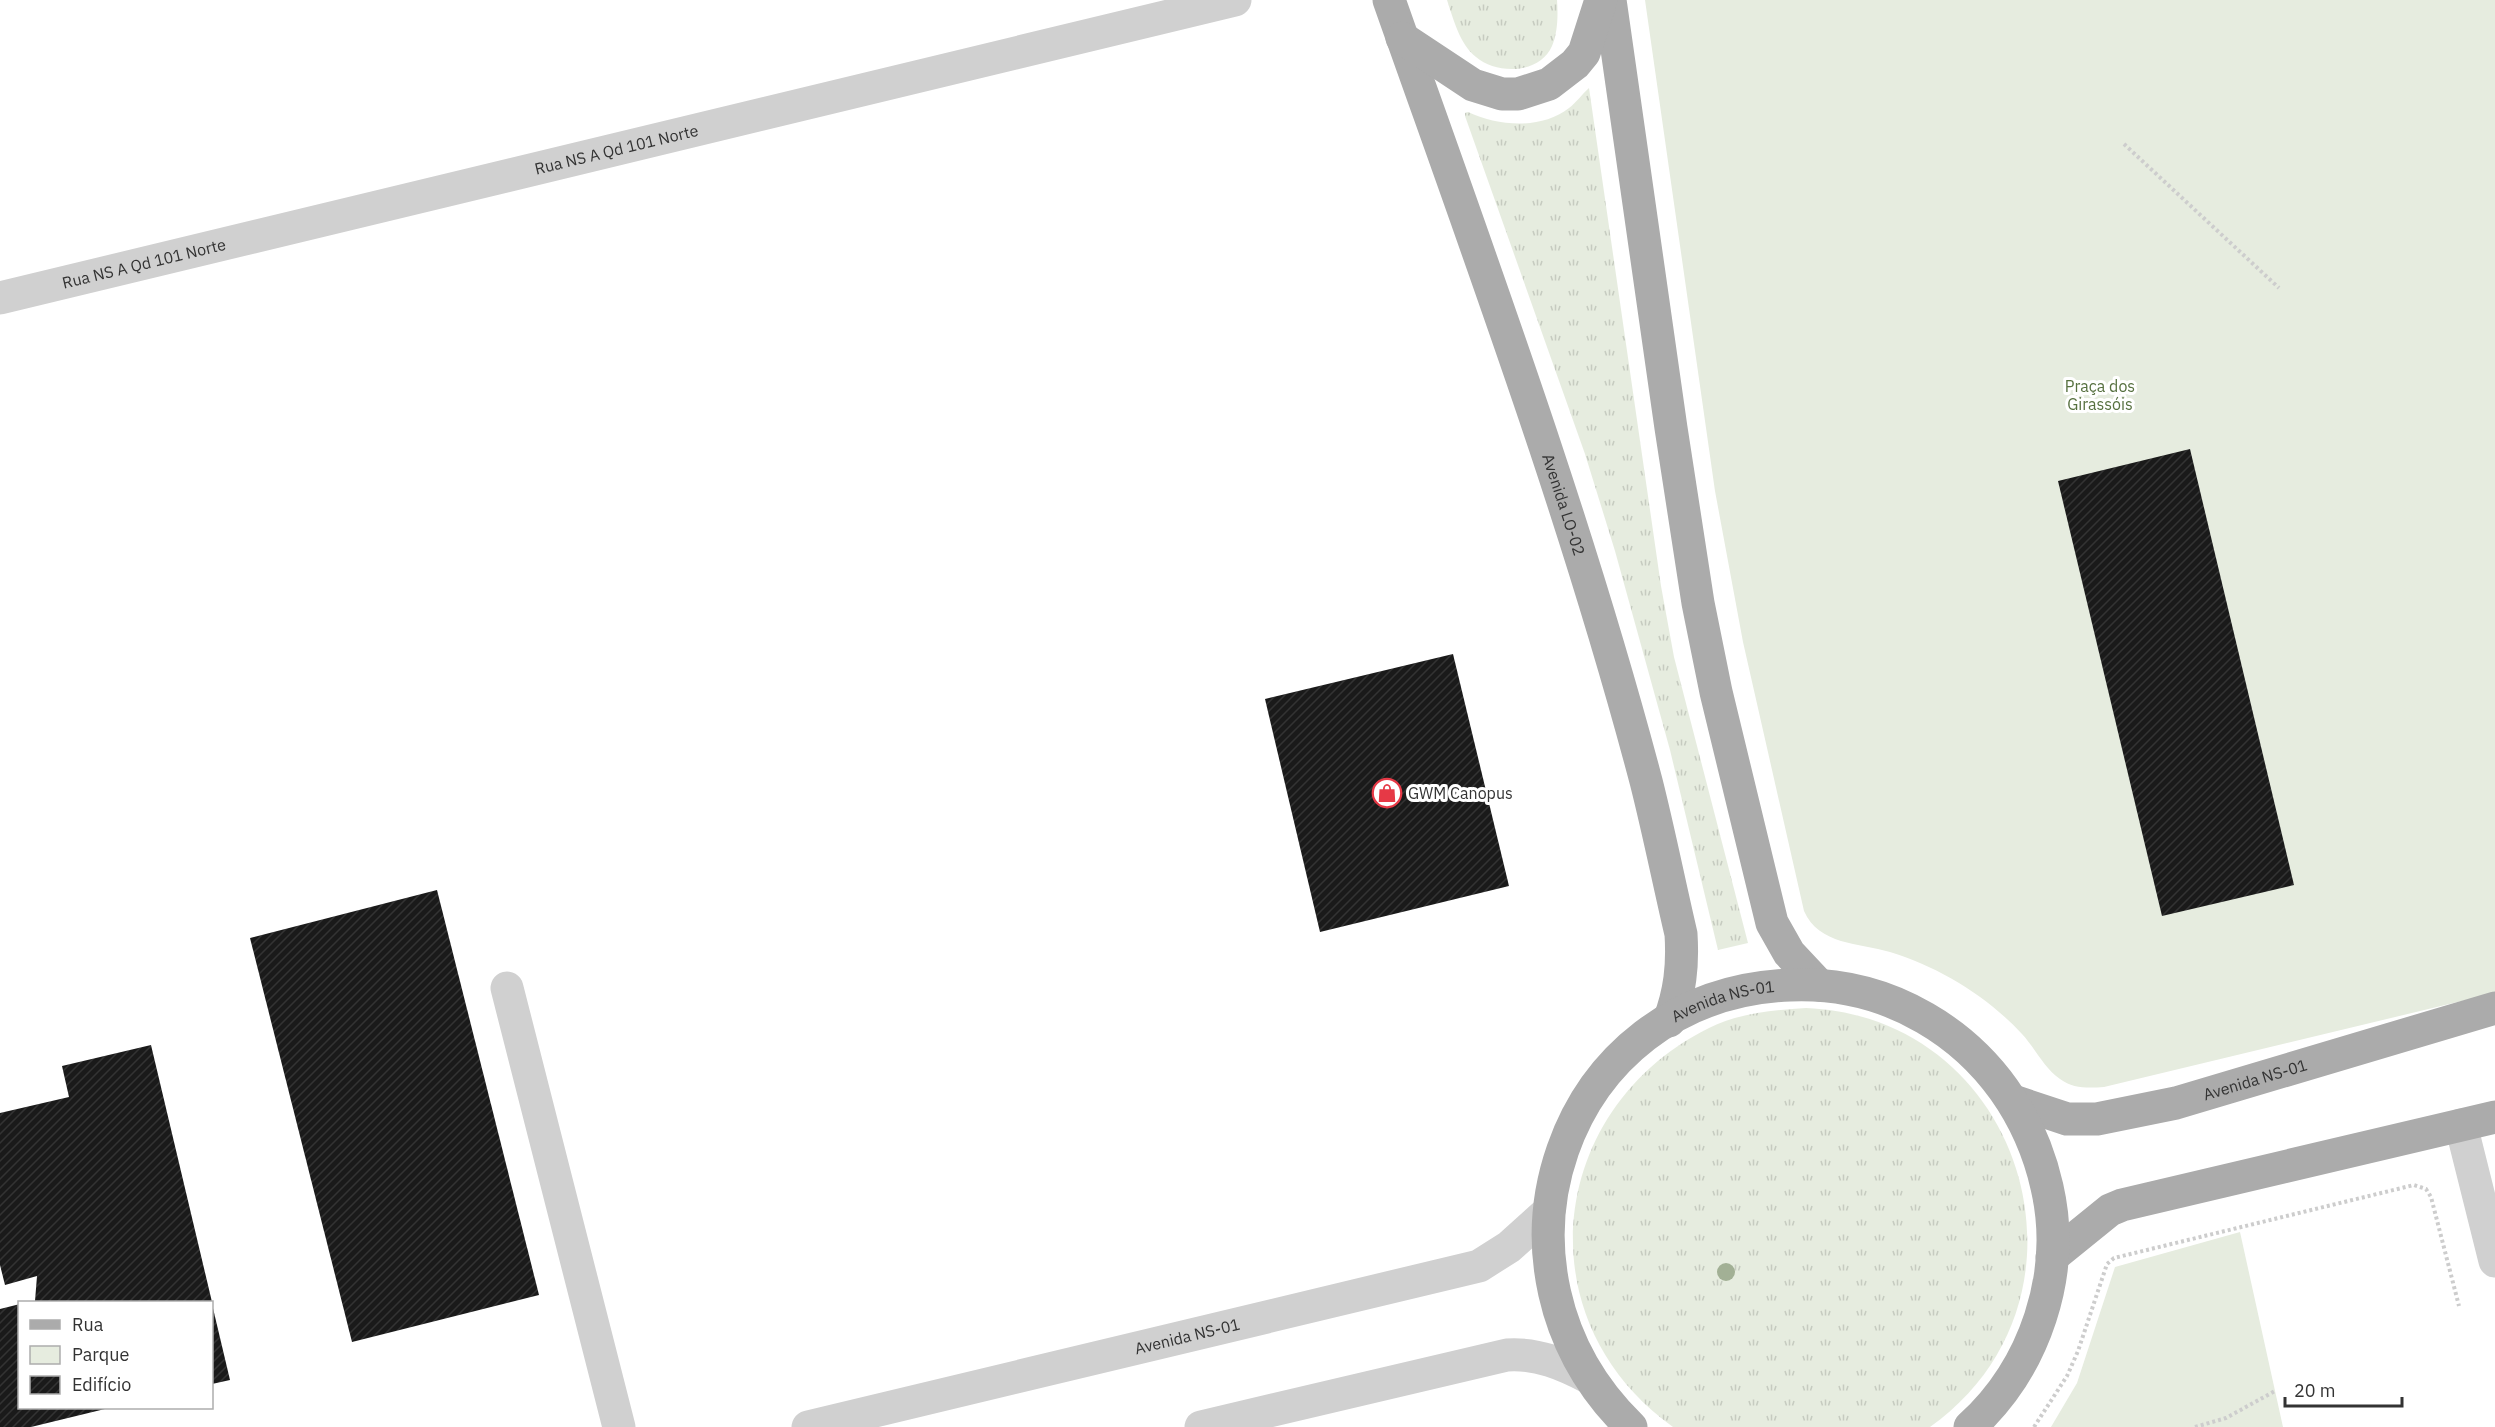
<svg xmlns="http://www.w3.org/2000/svg" width="2495" height="1427" font-family="'IBM Plex Sans',sans-serif">
<style>
.grass{fill:url(#grass-tufts)}
.park{fill:#e6ecdf}
.building{fill:url(#building-hatch)}
.lines{fill:none;stroke-linecap:round;stroke-linejoin:round}
.path{stroke:#cdcdcd;stroke-width:4;stroke-dasharray:3 3;stroke-linecap:butt}
.minor{stroke:#d0d0d0;stroke-width:33}
.major{stroke:#ababab;stroke-width:33}
.tree{fill:#a2b095}
.labels{text-anchor:middle;dominant-baseline:central;stroke-width:6;stroke-linejoin:round;paint-order:stroke}
.street-label{font-size:16px;fill:#333;stroke:#fff}
.park-label{font-size:16px;fill:#56703f;stroke:#fff}
.poi-label{font-size:16px;fill:#333;stroke:#fff;text-anchor:start}
</style>
<defs>
<pattern id="grass-tufts" width="24" height="20" patternUnits="userSpaceOnUse" patternTransform="scale(1.5)"><rect width="24" height="20" fill="#e6ecdf"/><path d="M3 7l-1-3M5 7V3M7 7l1-3M15 17l-1-3M17 17v-4M19 17l1-3" fill="none" stroke="#c6cbc0"/></pattern>
<pattern id="building-hatch" width="6" height="6" patternUnits="userSpaceOnUse" patternTransform="scale(1.5)"><rect width="6" height="6" fill="#1a1a1a"/><path d="M-1 1l2-2M0 6l6-6M5 7l2-2" fill="none" stroke="#333"/></pattern>
</defs>
<rect width="100%" height="100%" fill="#fff"/>
<g class="grass">
<path d="M 1447,0 L 1557,0 C 1558,14 1558,32 1552,46 C 1540,74 1497,75 1476,57 C 1460,45 1453,18 1447,0 Z"/>
<path d="M 1589,88 L 1661,586 L 1674,657 L 1748,943 L 1718,950 L 1670,750 L 1615,551 L 1585,454 L 1465,116 L 1465,113 L 1468,112 C 1498,126 1541,130 1569,108 C 1576,103 1582,94 1589,88 Z"/>
<path d="M 1806,1008 C 2026,1017 2109,1300 1930,1427 L 1673,1427 C 1523,1320 1547,1108 1709,1028 C 1739,1013 1773,1010 1806,1008 Z"/>
</g>
<g class="park">
<path d="M 1645,0 L 2495,0 L 2495,993 L 2104,1087 C 2089,1088 2073,1089 2060,1079 C 2044,1068 2035,1048 2022,1034 C 1987,996 1939,967 1890,952 C 1859,943 1819,945 1804,911 L 1743,642 L 1715,491 Z"/>
<path d="M 2240,1232 L 2283,1427 L 2051,1427 L 2077,1383 L 2115,1267 Z"/>
</g>
<g class="building">
<path d="M 2190,449 L 2294,885 L 2162,916 L 2058,481 Z"/>
<path d="M 1453,654 L 1509,886 L 1320,932 L 1265,699 Z"/>
<path d="M 437,890 L 539,1295 L 352,1342 L 250,938 Z"/>
<path d="M 151,1045 L 212,1302 L 31,1302 L 35,1301 L 37,1276 L 5,1285 L 0,1265 L 0,1113 L 69,1097 L 62,1066 Z"/>
<path d="M 20,1304 L 20,1408 L 109,1408 L 31,1427 L 0,1427 L 0,1309 Z"/>
<path d="M 212,1304 L 230,1380 L 212,1384 Z"/>
</g>
<g class="lines">
<g class="path">
<path d="M 2124,144 L 2279,288"/>
<path d="M 2034,1427 L 2067,1376 L 2078,1351 L 2107,1264 L 2114,1258 L 2414,1185 L 2426,1189 L 2431,1197 L 2459,1306"/>
<path d="M 2195,1427 L 2226,1418 L 2275,1391"/>
</g>
<g class="minor">
<path id="s1" d="M 0,298 L 1235,0"/>
<path d="M 507,988 L 619,1427"/>
<path d="M 2461,1125 L 2495,1261"/>
<path id="s2" d="M 808,1427 L 1479,1266 L 1509,1247 L 1549,1211"/>
<path d="M 1201,1427 L 1507,1355 C 1538,1353 1563,1364 1590,1378"/>
</g>
<g class="major">
<path id="s3" d="M 1389,0 C 1480,258 1576,516 1646,781 C 1659,832 1669,883 1681,934 C 1683,966 1680,992 1669,1021"/>
<path d="M 1610,0 L 1671,428 L 1698,603 L 1716,692 L 1772,923 L 1789,953 L 1819,985"/>
<path d="M 1402,38 L 1473,85 L 1502,94 L 1518,94 L 1549,84 L 1575,64 L 1584,53 L 1601,0"/>
<path id="s4" d="M 2013,1101 L 2067,1119 L 2097,1119 L 2176,1103 L 2495,1008"/>
<path d="M 2052,1257 L 2110,1210 L 2122,1205 L 2495,1117"/>
<path id="s5" d="M 1631,1427 C 1468,1269 1559,994 1790,985 C 1837,983 1884,994 1925,1018 C 1989,1055 2031,1116 2047,1187 C 2067,1274 2035,1368 1970,1427"/>
</g>
</g>
<circle class="tree" cx="1726" cy="1272" r="9"/>
<defs>
<g id="shop-ring" transform="scale(1.5)"><circle r="9.5" fill="#fff" stroke="#e63946" stroke-width="1.5"/><path d="M-5-2.5h2.3a2.7 3.5 0 0 1 5.4 0H5L5.5 6h-11ZM-1.5-2.5h3a1.5 2.3 0 0 0-3 0Z" fill="#e63946"/></g>
</defs>
<g fill-rule="evenodd">
<use href="#shop-ring" x="1387" y="793"/>
</g>
<g class="labels">
<g class="street-label">
<text stroke="none"><textPath href="#s1" startOffset="634">Rua NS A Qd 101 Norte</textPath></text>
<text stroke="none"><textPath href="#s1" startOffset="148">Rua NS A Qd 101 Norte</textPath></text>
<text stroke="none"><textPath href="#s3" startOffset="534">Avenida LO-02</textPath></text>
<text stroke="none"><textPath href="#s5" startOffset="531">Avenida NS-01</textPath></text>
<text stroke="none"><textPath href="#s4" startOffset="250">Avenida NS-01</textPath></text>
<text stroke="none"><textPath href="#s2" startOffset="390">Avenida NS-01</textPath></text>
</g>
<g class="park-label">
<text x="2100" y="386">Praça dos<tspan x="2100" dy="18">Girassóis</tspan></text>
</g>
<g class="poi-label">
<text x="1408" y="793">GWM Canopus</text>
</g>
</g>
<rect x="18" y="1301" width="195" height="108" fill="#ffffff" stroke="#adadad" stroke-width="1.5"/>
<rect x="30" y="1320" width="30" height="9" fill="#ababab" stroke="#adadad" stroke-width="1.5"/>
<text x="72" y="1331" font-size="18" fill="#333333">Rua</text>
<rect x="30" y="1346" width="30" height="18" fill="#e6ecdf" stroke="#adadad" stroke-width="1.5"/>
<text x="72" y="1361" font-size="18" fill="#333333">Parque</text>
<rect x="30" y="1376" width="30" height="18" fill="url(#building-hatch)" stroke="#adadad" stroke-width="1.5"/>
<text x="72" y="1391" font-size="18" fill="#333333">Edifício</text>
<path d="M2285 1397v9h117v-9" fill="none" stroke="#333333" stroke-width="3"/>
<text x="2294" y="1397" font-size="18" fill="#333333" stroke="#ffffff" stroke-width="4.5" paint-order="stroke">20 m</text>
</svg>
